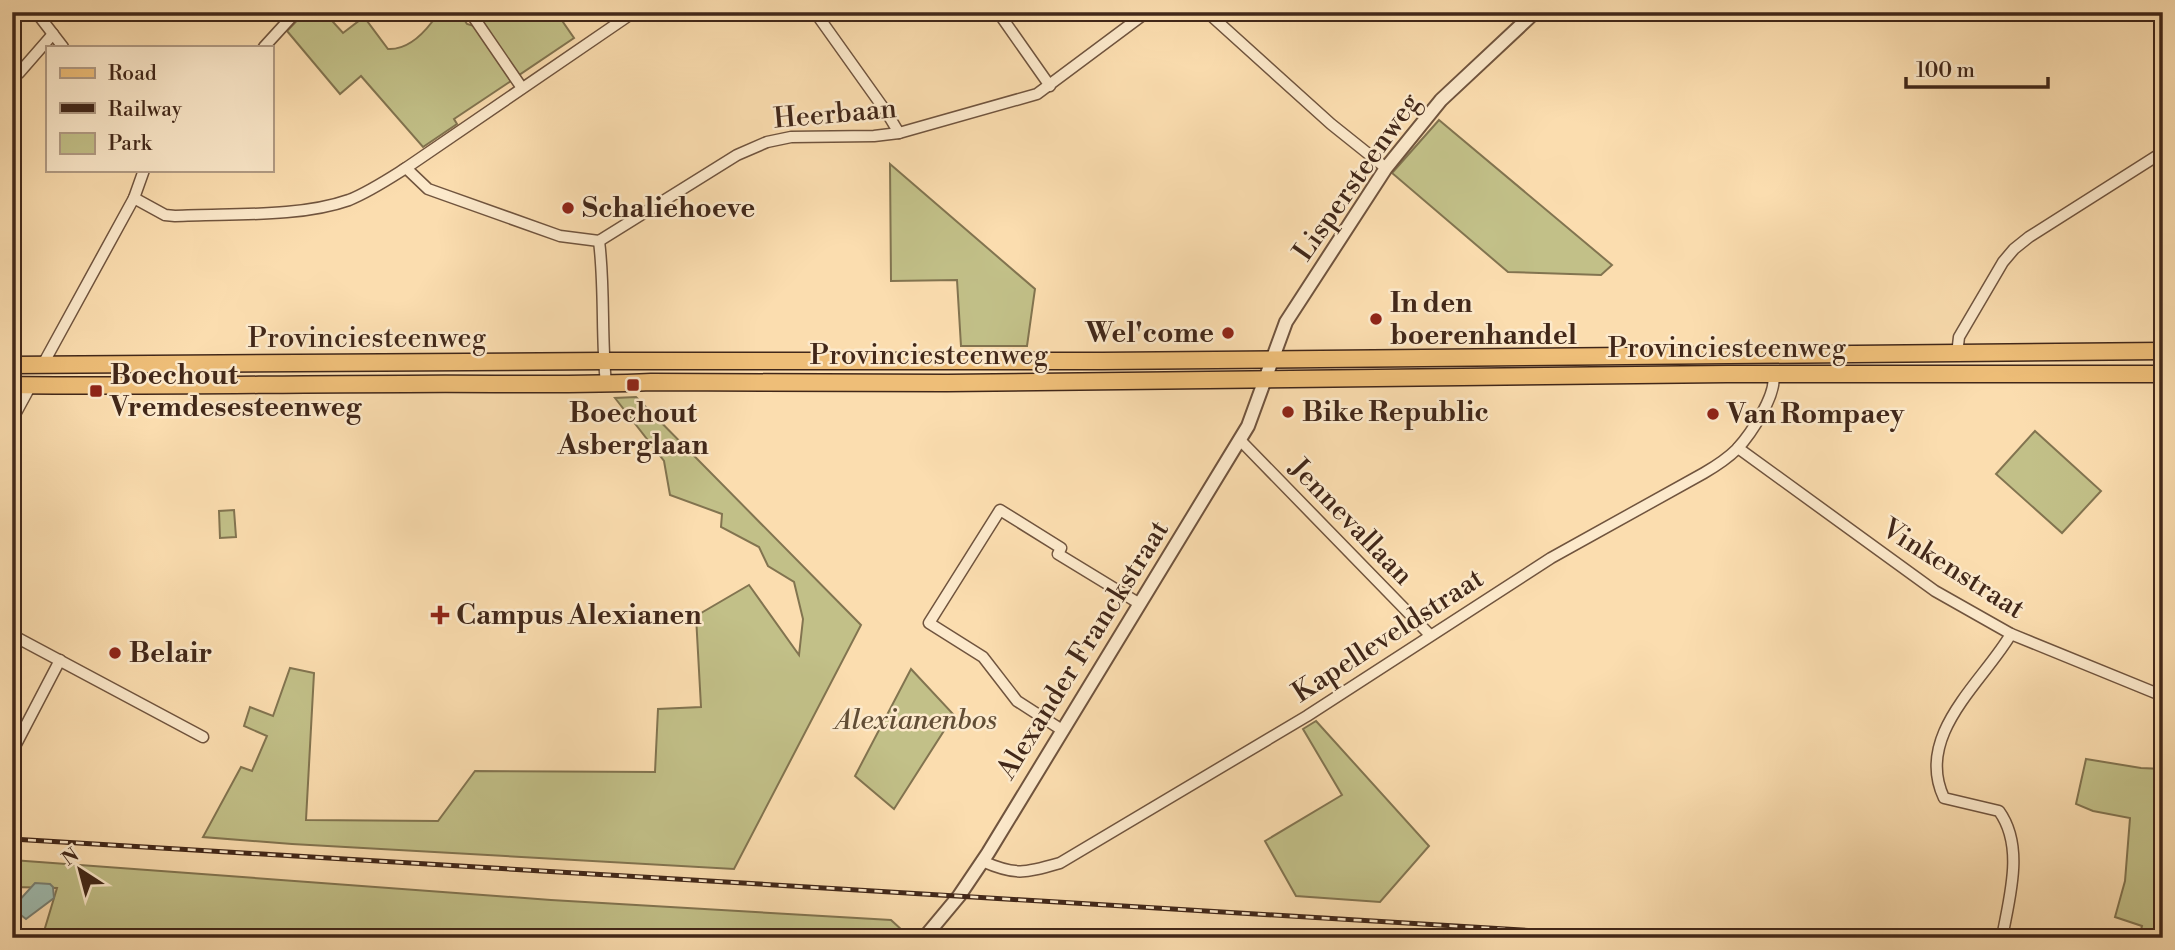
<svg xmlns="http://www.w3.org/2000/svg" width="2175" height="950" font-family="'Libre Bodoni',serif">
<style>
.green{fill:#c2c088;stroke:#827450;stroke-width:2}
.water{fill:#9fbbaf;stroke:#798073;stroke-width:2}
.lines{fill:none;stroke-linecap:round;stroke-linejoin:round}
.minor-casing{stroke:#70543e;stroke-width:13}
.tertiary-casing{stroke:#70543e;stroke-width:16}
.primary-casing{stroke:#412719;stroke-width:19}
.minor{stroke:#fce9cb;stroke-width:10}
.tertiary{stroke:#fce9cb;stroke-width:12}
.primary{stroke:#eebe78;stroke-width:16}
.rail-casing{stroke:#412719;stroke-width:5}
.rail{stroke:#fce9cb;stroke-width:2.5;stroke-dasharray:8;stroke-linecap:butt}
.poi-dot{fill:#8f2418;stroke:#fce9cb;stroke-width:2.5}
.labels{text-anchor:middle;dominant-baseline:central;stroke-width:5;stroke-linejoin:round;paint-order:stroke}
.street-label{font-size:28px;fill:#412719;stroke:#fce9cb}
.poi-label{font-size:28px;font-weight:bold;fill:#412719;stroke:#fce9cb;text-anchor:start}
.park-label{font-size:28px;font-style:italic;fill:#614d35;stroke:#fce9cb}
</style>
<rect width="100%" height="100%" fill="#fbddaf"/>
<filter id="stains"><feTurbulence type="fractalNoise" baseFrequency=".00286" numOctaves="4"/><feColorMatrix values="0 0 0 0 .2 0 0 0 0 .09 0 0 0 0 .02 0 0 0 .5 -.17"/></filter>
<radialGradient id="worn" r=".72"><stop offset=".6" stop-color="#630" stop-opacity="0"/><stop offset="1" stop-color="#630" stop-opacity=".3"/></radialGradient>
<g class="green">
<path d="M 305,12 L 324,12 L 343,33 L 364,17 L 388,49 C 406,50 422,35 432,22 L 424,12 L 459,12 L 467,24 L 474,26 L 511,81 L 454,119 L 457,124 L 423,147 L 361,76 L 340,94 L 287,31 Z"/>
<path d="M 482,12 L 556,12 L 574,38 L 519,75 L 481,21 Z"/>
<path d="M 1439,120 L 1612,265 L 1601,275 L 1508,272 L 1392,173 Z"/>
<path d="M 890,164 L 1035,289 L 1027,346 L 961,346 L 957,280 L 891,281 Z"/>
<path d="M 636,397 L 861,625 L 734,869 L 292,844 L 203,837 L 241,767 L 252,771 L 267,736 L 244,726 L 250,707 L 273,716 L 290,668 L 314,673 L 306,820 L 438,821 L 475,771 L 655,772 L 658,709 L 701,707 L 696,616 L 749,585 L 799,655 L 803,619 L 794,582 L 768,566 L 759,547 L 721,527 L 722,514 L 670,495 L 664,461 L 615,398 Z"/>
<path d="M 2035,431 L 2101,491 L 2062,533 L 1996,474 Z"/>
<path d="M 234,510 L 236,537 L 220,538 L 219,511 Z"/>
<path d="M 911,669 L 954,715 L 894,809 L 855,776 Z"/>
<path d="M 1316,721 L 1429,846 L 1380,902 L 1296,896 L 1265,841 L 1342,795 L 1303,729 Z"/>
<path d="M 2086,759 L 2141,768 L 2163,769 L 2163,938 L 2139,938 L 2142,926 L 2115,917 L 2125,881 L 2130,818 L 2093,811 L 2076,804 Z"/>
<path d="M 12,860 L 551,900 L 891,920 L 903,931 L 912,933 L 907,938 L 42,938 L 57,888 L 12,887 Z"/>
</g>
<path class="water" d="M 35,883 L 50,884 L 53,887 L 54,898 L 26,919 L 17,912 L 12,913 L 12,905 L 17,903 Z"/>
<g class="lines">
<g class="minor-casing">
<g id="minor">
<path d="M 36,12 L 63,47"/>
<path d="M 470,12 L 522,88"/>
<path d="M 815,12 L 887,113 L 899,133"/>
<path d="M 998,12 L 1050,86"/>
<path d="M 1207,12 L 1331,124 L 1386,168"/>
<path d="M 264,47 L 296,12"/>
<path d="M 12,75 L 19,73 L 53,34"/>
<path d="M 406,168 L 428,189 L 442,194 L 560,236 L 599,241 L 737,155 L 767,142 L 791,137 L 874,136 L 899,133 L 1037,94 L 1147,12"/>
<path d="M 134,198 L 165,215 L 175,216 C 228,213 298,218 349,200 C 369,192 387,180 406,168 L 634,12"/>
<path d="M 599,241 C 605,288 601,336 606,384"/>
<path d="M 1957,354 L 1959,337 L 2003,262 L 2014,249 L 2029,237 L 2163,152"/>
<path d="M 42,366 L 134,198 L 144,170"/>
<path d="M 12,420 L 31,385"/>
<path d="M 1240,440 L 1430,635"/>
<path d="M 1738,448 L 1935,591 L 2011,634 L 2163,696"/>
<path d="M 12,635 L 203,737"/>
<path d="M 1062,730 L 1017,701 L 983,657 L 929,623 L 1000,510 L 1061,548 L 1058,554 L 1140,604"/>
<path d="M 12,752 L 60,660"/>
<path d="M 982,861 C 1016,876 1025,873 1060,863 L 1307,716 L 1551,558 L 1704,473 C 1716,466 1727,459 1737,449 C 1750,435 1778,394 1773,374"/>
<path d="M 2002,938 C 2009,898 2025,847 1999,811 L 1944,798 C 1914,735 1983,682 2011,634"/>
</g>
</g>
<g class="tertiary-casing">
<path id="tertiary" d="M 924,938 L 959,896 L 988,853 L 1248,426 L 1286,322 L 1386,168 L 1441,100 L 1535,12"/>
</g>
<g class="primary-casing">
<g id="primary">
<path d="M 12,365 L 604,361 L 1102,361 L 2163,351"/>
<path d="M 12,385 C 144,387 275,384 406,384 C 488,383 569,386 651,382 L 947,383 L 1727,374 L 2163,374"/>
</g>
</g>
<use href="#minor" class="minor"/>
<use href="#tertiary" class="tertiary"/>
<use href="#primary" class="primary"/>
<g class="rail-casing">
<path id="rail" d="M 12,839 L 1654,938"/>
</g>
<use href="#rail" class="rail"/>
</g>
<g class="poi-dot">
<circle cx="568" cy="208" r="7"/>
<circle cx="1376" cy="319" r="7"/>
<circle cx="1228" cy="333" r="7"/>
<rect x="626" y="378" width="14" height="14" rx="3.5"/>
<rect x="89" y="384" width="14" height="14" rx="3.5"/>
<circle cx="1288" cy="412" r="7"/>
<circle cx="1713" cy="414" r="7"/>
<path d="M436.5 604.5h7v7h7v7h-7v7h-7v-7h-7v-7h7z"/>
<circle cx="115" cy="653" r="7"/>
</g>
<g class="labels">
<g class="street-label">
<text transform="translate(835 114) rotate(-5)">Heerbaan</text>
<text transform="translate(1357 177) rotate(-55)">Lispersteenweg</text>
<text x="367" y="338">Provinciesteenweg</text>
<text x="1727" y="348">Provinciesteenweg</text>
<text x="929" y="355">Provinciesteenweg</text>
<text transform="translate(1351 522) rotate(46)">Jennevallaan</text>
<text transform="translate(1953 569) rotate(32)">Vinkenstraat</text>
<text transform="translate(1388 636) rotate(-33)">Kapelleveldstraat</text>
<text transform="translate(1083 650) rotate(-58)">Alexander Franckstraat</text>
</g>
<g class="poi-label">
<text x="582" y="208">Schaliehoeve</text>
<text x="1390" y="303">In den<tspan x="1390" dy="32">boerenhandel</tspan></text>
<text x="1214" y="333" text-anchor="end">Wel'come</text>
<text x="110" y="375">Boechout<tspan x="110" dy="32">Vremdesesteenweg</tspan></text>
<text x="1302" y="412">Bike Republic</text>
<text x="633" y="413" text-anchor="middle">Boechout<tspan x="633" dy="32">Asberglaan</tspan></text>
<text x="1727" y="414">Van Rompaey</text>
<text x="456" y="615">Campus Alexianen</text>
<text x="129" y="653">Belair</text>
</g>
<g class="park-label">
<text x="916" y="720">Alexianenbos</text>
</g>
</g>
<rect width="2175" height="950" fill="none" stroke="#fbddaf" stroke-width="42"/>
<rect x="14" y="14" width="2147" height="922" fill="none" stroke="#412719" stroke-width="3.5"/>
<rect x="21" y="21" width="2133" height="908" fill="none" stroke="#412719" stroke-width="2"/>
<rect x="46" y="46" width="228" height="126" fill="#fce9cb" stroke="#b19b84" stroke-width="2"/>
<rect x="60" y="68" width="35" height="10" fill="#eebe78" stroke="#b19b84" stroke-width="2"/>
<text x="108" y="80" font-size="21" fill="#412719">Road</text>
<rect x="60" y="103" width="35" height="10" fill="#412719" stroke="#b19b84" stroke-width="2"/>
<text x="108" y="116" font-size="21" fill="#412719">Railway</text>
<rect x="60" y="133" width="35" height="21" fill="#c2c088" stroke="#b19b84" stroke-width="2"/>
<text x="108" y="150" font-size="21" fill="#412719">Park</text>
<g transform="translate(80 870) rotate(324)" stroke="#fce9cb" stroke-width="5" paint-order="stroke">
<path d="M0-5L12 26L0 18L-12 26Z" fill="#412719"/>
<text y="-10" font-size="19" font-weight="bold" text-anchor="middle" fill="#412719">N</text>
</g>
<path d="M1906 77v10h142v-10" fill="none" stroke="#412719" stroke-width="3.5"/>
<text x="1916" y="77" font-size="21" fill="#412719" stroke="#fce9cb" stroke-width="5" paint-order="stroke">100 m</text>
<rect width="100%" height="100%" filter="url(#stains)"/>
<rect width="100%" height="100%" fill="url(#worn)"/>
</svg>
